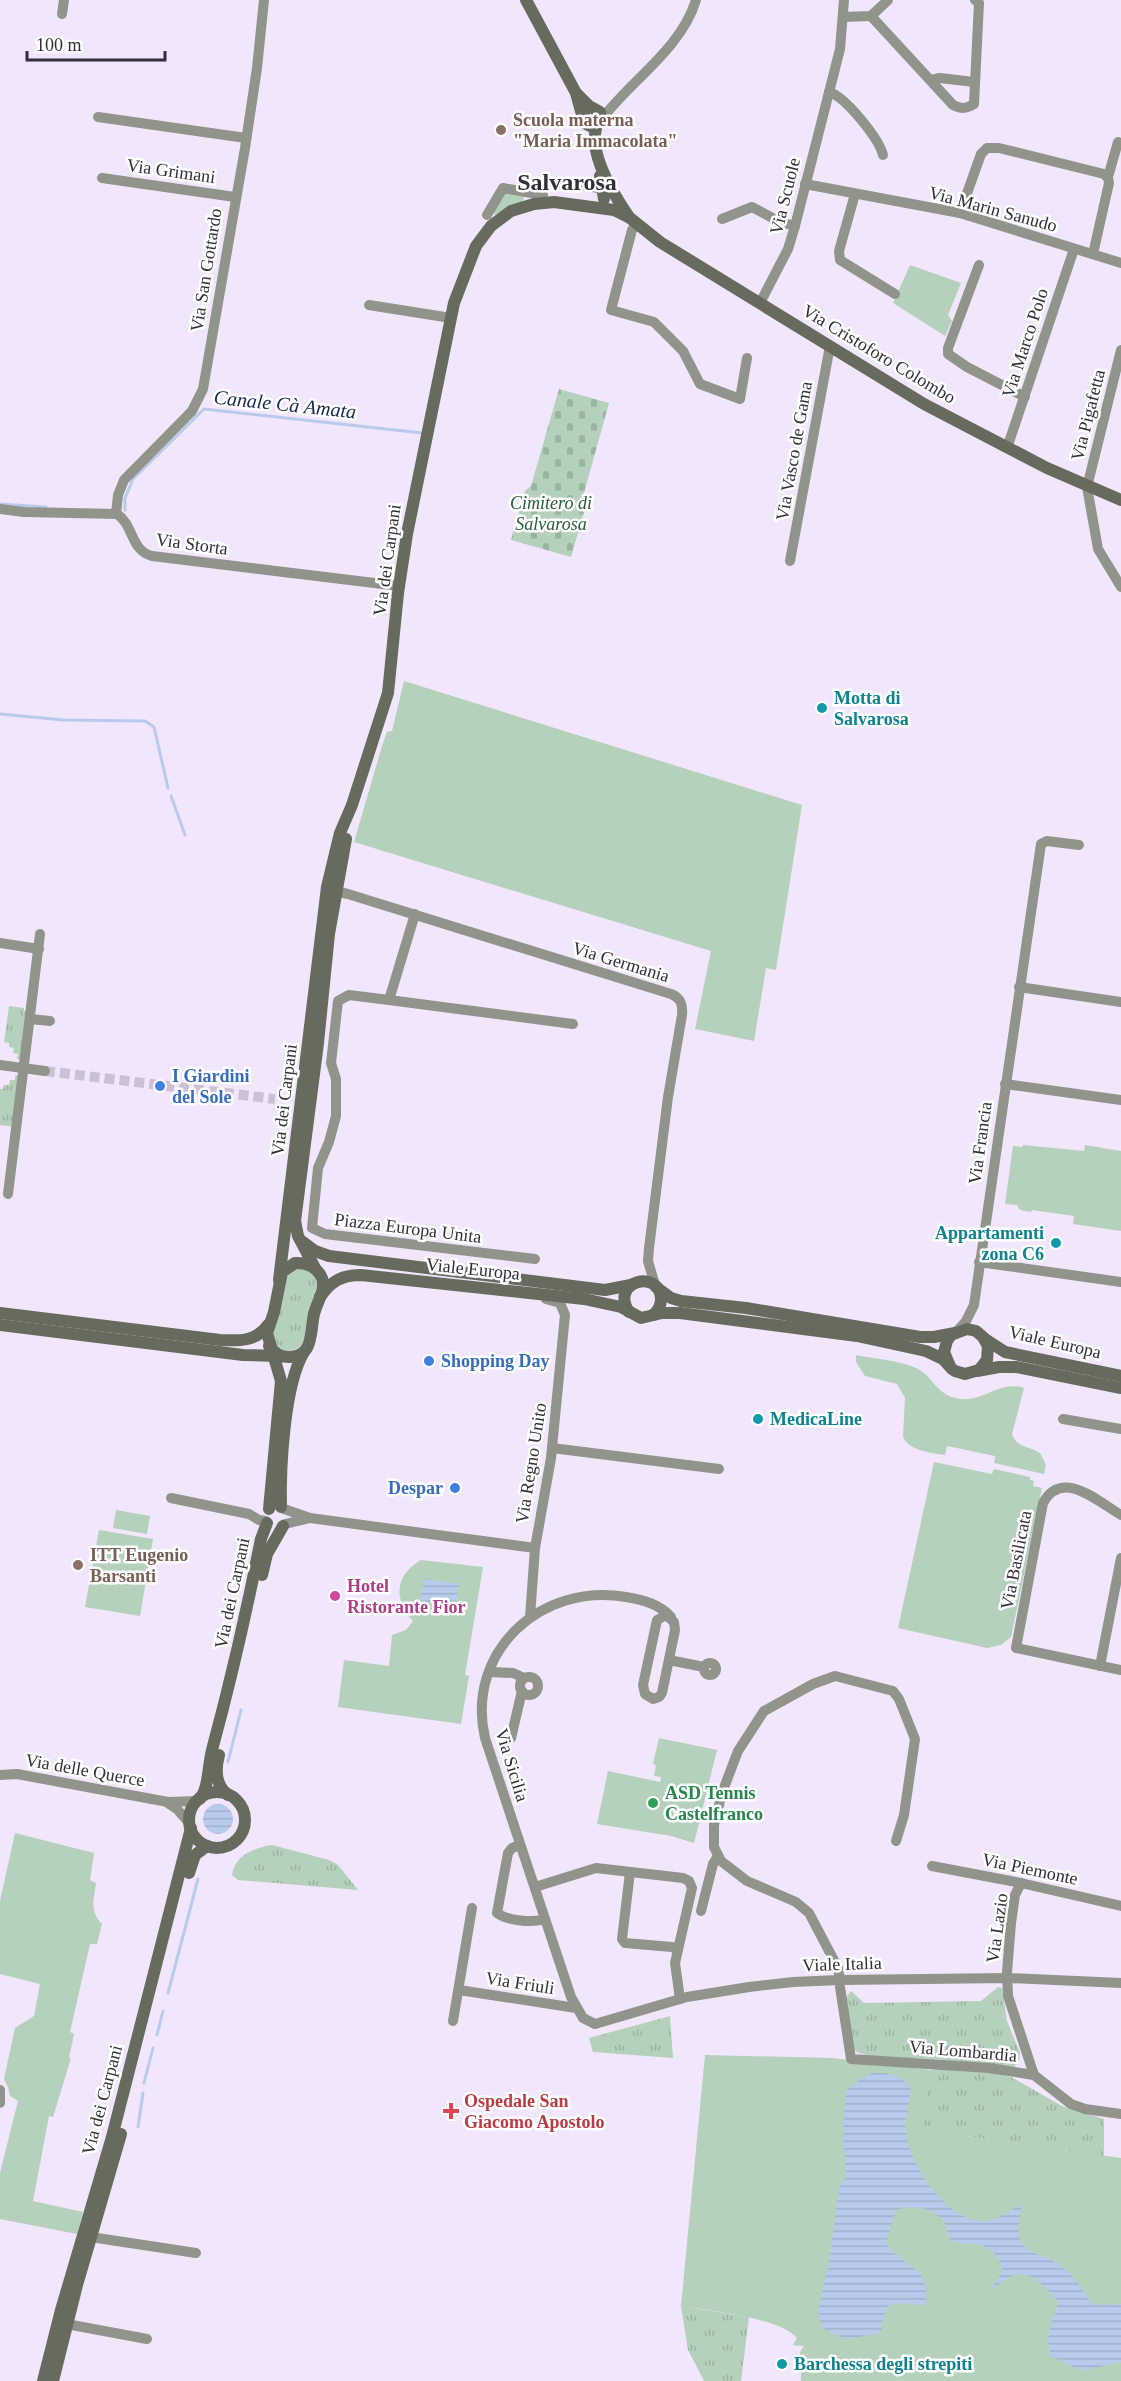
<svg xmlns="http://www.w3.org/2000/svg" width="1121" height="2381" font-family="'Times New Roman',serif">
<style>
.grass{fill:url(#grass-tufts)}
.cemetery{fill:url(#cemetery-stones)}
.park{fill:#b5d0bb}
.water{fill:url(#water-rules)}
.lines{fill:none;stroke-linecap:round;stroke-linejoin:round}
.stream{stroke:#b9cbed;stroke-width:3}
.street-tunnel{stroke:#cbc1d4;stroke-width:10;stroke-dasharray:10 5;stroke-linecap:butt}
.street{stroke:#90948b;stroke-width:10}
.secondary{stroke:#666b5e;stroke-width:12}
.education-dot{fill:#8d6e63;stroke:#fff;stroke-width:2}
.culture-dot{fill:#0f9aa8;stroke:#fff;stroke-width:2}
.shop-dot{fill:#3f7fe0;stroke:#fff;stroke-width:2}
.hotel-dot{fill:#d1479c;stroke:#fff;stroke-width:2}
.leisure-dot{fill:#2e9e5b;stroke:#fff;stroke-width:2}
.health-dot{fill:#e0444e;stroke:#fff;stroke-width:2}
.labels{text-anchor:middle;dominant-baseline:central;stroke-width:5;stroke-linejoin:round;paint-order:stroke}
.education-label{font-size:18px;font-weight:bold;fill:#785e54;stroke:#fff;text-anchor:start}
.street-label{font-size:18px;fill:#322d36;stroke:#fff}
.park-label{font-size:18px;font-style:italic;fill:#265b37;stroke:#fff}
.culture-label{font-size:18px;font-weight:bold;fill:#0d838f;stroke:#fff;text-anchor:start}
.shop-label{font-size:18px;font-weight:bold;fill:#366cbe;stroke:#fff;text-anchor:start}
.hotel-label{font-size:18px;font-weight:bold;fill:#b23c85;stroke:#fff;text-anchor:start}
.leisure-label{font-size:18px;font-weight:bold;fill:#27864d;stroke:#fff;text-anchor:start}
.health-label{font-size:18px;font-weight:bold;fill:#be3a42;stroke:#fff;text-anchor:start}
.water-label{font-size:20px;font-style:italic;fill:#142853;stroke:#fff}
.district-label{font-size:24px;font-weight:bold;fill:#322d36;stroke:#fff}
</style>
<defs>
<pattern id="grass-tufts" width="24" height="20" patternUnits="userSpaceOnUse" patternTransform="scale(1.5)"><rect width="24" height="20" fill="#b5d0bb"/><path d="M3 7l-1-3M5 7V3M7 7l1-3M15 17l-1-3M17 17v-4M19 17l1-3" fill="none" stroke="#9cb3a1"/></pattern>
<pattern id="cemetery-stones" width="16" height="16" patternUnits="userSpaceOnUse" patternTransform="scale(1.5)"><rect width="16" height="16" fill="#b5d0bb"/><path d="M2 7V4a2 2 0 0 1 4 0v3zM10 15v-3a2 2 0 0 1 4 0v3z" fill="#9cb3a1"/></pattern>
<pattern id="water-rules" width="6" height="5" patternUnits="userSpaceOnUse" patternTransform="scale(1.5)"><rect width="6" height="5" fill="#b9cbed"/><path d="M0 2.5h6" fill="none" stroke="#a0afcc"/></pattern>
</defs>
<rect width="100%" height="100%" fill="#f1e6fc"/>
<g class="grass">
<path d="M 505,189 L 525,193 L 523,201 L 495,215 L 494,212 Z"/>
<path d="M 9,1006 L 24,1008 L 24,1011 L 29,1012 L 22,1060 L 17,1059 L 18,1054 L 13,1053 L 14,1048 L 9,1047 L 9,1043 L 4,1042 Z"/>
<path d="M 15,1075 L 20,1076 L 14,1127 L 0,1125 L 0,1089 L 3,1089 L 4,1085 L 9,1085 L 10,1080 L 15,1080 Z"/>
<path d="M 302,1268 C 309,1271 314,1273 316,1281 C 320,1293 307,1332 302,1344 C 295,1352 285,1353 277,1346 L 272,1334 L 286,1278 L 295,1269 Z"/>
<path d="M 272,1845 L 329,1860 L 338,1865 L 358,1890 L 238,1880 L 232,1875 C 235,1855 254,1848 272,1845 Z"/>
<path d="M 998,1987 L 1002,1988 L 1007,2021 L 1020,2053 L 1019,2062 L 1013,2068 L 937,2059 L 872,2057 L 857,2052 L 851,2047 L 845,1999 L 851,1991 L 864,2003 L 981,2001 Z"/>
<path d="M 670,2016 L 673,2058 L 593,2052 L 589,2038 Z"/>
<path d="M 942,2067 L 986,2071 L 1011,2077 L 1062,2106 L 1104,2119 L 1104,2156 L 922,2130 L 931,2070 Z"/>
<path d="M 681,2306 L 749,2317 L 741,2381 L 704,2381 L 688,2350 Z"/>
</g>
<path class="cemetery" d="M 559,389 L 609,403 L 582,500 L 587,502 L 571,557 L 511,540 L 525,491 L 531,486 Z"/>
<g class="park">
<path d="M 910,265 L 961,283 L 948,315 L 952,321 L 945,336 L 893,303 Z"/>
<path d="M 404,681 L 802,805 L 776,970 L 766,968 L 754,1041 L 695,1029 L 711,951 L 354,842 L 382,746 L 387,732 L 392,731 Z"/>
<path d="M 1023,1145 L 1084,1151 L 1085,1145 L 1121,1151 L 1121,1231 L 1073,1224 L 1074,1216 L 1032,1210 L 1031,1212 L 1020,1210 L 1017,1205 L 1005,1204 L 1013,1146 L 1022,1147 Z"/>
<path d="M 856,1355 C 875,1359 898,1360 916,1368 C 934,1376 935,1396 961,1399 C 985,1401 1000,1380 1024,1388 L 1012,1434 C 1016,1448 1030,1446 1040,1453 L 1046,1465 L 1044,1474 L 994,1463 L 995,1456 L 952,1447 L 947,1446 L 945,1455 C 932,1453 908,1451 903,1436 L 905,1398 L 897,1384 L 865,1376 L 856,1362 Z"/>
<path d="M 934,1462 L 992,1474 L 994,1469 L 1030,1477 L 1030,1480 L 1034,1481 L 1033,1486 L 1042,1488 L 1011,1637 L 1001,1645 L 987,1648 L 898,1628 Z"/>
<path d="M 116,1510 L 150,1516 L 147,1534 L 113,1528 Z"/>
<path d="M 99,1530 L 153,1539 L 140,1616 L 85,1607 Z"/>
<path d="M 421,1560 L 483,1567 L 465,1675 L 469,1676 L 461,1724 L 338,1707 L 344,1660 L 389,1666 L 392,1635 L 406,1630 L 413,1621 C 393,1599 395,1575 421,1560 Z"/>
<path d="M 659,1738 L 717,1750 L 694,1843 L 671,1836 L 597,1824 L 608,1771 L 660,1782 L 661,1777 L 654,1776 L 656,1765 L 653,1764 Z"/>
<path d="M 15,1833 L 94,1853 L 90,1880 L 96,1883 C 94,1899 89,1911 102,1924 L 97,1944 L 90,1944 L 70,2032 L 74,2034 L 69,2058 L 71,2058 L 53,2117 L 49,2116 L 33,2201 L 83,2212 L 77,2234 L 0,2219 L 0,2173 L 18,2101 L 10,2096 L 8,2087 L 4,2079 L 15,2028 L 34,2016 L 40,1984 L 0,1974 L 0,1901 Z"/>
<path d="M 705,2055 L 832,2058 L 931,2070 L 923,2130 L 1121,2158 L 1121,2381 L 801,2381 L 800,2352 L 804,2346 L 793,2345 L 797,2338 C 779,2317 709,2311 681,2306 Z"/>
</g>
<g class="water">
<path d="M 424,1579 L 459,1584 L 456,1606 L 420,1601 Z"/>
<circle cx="218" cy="1819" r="15"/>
<path d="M 872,2073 C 886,2072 904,2076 911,2089 C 909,2103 905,2117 906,2131 C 909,2165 948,2224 987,2221 C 999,2219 1010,2211 1020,2204 L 1022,2207 C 1008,2263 1040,2245 1067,2271 C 1077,2280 1084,2294 1093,2305 L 1121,2304 L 1121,2362 L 1085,2370 L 1077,2369 L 1052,2357 C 1043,2336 1052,2322 1059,2302 C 1045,2288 1030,2265 1008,2278 C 1001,2281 1000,2287 992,2288 L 1003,2270 C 990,2237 979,2247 950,2241 C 948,2235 947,2227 944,2222 C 933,2206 912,2204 896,2210 L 886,2243 C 905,2271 930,2263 926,2305 L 893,2303 C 883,2308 883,2319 882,2329 L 877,2334 L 846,2339 L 826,2330 L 821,2324 L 818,2310 L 829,2262 L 839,2188 L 846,2176 L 843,2134 L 846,2091 L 859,2080 Z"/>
</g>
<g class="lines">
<g class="stream">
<path d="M 0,504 L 46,507"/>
<path d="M 125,510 L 125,498 L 133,479 L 204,409 L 422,433"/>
<path d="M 0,714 L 63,720 L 145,721 L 154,727 L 168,788"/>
<path d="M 171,796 L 185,835"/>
<path d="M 228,1762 L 241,1710"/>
<path d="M 168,1993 L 198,1879"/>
<path d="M 157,2035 L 163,2011"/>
<path d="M 144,2083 L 153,2048"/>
<path d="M 138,2127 L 143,2093"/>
</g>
<path class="street-tunnel" d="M 45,1071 L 275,1099"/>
<g class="street">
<path d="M 62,14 L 64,0"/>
<path d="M 871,16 L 953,105 C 961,109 966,109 974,104 L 979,3 L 975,0"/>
<path d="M 843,17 L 871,16 L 888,0"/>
<path d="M 931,80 L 940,78 L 974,82"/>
<path d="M 829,92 C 846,97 879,139 883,155"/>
<path d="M 98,117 L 246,138"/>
<path d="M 601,120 C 631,80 681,49 696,0"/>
<path d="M 1108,177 L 1118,142"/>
<path d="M 102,178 L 235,197"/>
<path d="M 567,182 L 598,188"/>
<path d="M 805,184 L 960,213 L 1121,263"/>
<path d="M 855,194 L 839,251 L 840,260 L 895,294"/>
<path d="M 960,213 L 981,154 L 987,148 L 999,148 L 1104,174 L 1108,178 L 1109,183 L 1093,254"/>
<path d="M 487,215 L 503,188 L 543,195"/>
<path d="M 722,219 L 752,207 L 780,222 L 795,226"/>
<path d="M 637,224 L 632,230 L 611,310 L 654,322 L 683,351 L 700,384 L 740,399 L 747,358"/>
<path d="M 979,265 L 948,348 L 948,354 L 967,367 L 1025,397"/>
<path d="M 760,303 L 788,249 L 795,226 L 840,49 L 844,0"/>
<path d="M 369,305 L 451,318"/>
<path d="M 1121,350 L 1087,487 L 1098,549 L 1121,587"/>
<path d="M 1007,448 L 1074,249"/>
<path d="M 0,509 L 24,512 L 117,514 C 134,525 130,550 152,556 L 399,586"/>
<path d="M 116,514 L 118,495 L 124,480 L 192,411 L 203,389 L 245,148 L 257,68 L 264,0"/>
<path d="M 790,561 L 830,346"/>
<path d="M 330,890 L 348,894 L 671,994 C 681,998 683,1005 682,1015 L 668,1097 L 649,1248 L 648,1261 L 655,1285"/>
<path d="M 415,914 L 389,1000 L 573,1024"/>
<path d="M 0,943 L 39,949"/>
<path d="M 1019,987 L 1121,1002"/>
<path d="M 389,1000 L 349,995 L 338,1001 L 331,1063 L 336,1079 L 336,1116 L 329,1142 L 318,1168 L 312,1228 L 325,1234 L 535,1259"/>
<path d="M 30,1019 L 50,1021"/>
<path d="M 0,1065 L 45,1071"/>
<path d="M 1005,1084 L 1121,1100"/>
<path d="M 8,1194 L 40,934"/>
<path d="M 979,1262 L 1121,1282"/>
<path d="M 957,1331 L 966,1321 L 974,1305 L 1041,844 L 1047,841 L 1079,845"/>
<path d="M 1063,1419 L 1121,1429"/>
<path d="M 552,1448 L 719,1469"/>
<path d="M 171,1498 L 249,1514 L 259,1520 L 266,1521"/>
<path d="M 284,1509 L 310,1518 L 535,1548"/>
<path d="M 1121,1515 C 1097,1501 1062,1468 1043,1503 L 1016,1648 L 1121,1670"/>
<path d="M 285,1524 L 310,1518"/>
<path d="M 666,1615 L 674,1622 L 675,1630 L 662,1693 L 659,1697 L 653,1699 L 645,1694 L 643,1685 L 657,1620 Z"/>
<path d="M 530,1617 L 535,1548 L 551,1458 L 565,1315 L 560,1303 L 546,1299"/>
<path d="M 671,1617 C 659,1604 644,1600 626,1597 C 542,1582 465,1651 485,1738 L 571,1997 L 583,2018 L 595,2024 L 687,1997 L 749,1987 L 793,1982 L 840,1980 L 1008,1978 L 1121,1983"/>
<path d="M 669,1660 L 704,1667"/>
<circle cx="710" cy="1669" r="6"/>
<path d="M 1100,1666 L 1121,1558"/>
<path d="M 489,1672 L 513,1673 L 524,1678"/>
<circle cx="529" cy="1686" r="9"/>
<path d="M 511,1738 L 522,1691"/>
<path d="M 0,1775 L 17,1774 L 168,1802 L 197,1801"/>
<path d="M 168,1803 L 177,1809 L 190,1824"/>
<path d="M 520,1845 L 512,1848 L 508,1853 L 497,1913 C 508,1921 532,1923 545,1919"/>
<path d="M 932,1866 L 1021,1883 L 1121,1906"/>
<path d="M 630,1872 L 622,1939 L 625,1943 L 672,1947 L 678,1950"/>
<path d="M 1021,1883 L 1015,1895 L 1011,1923 L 1007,1972 L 1008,1996 L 1034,2075"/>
<path d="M 535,1887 L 596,1868 L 683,1878 L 689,1881 L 692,1888 L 675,1963 L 680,1999"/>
<path d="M 701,1911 L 713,1864 L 718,1856"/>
<path d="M 840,1980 L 838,1968 L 809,1913 L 796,1902 L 747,1881 L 721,1861 L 714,1847 L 714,1825 L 722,1793 L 738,1751 L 764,1711 L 813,1684 L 835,1676 L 893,1691 L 899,1699 L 915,1739 L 904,1815 L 896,1841"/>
<path d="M 840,1987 L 851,2059 L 989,2068 L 1034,2075 L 1071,2104 L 1085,2109 L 1121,2114"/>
<path d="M 459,1990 L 576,2008"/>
<path d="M 453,2021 L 472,1908"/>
<path d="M 0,2090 L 0,2103"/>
<path d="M 84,2236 L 196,2253"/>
<path d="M 61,2323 L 147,2339"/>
</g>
<g class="secondary">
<path d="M 526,0 L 576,93 L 582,115"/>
<path d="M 577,94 L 589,106 L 600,112 L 601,120 L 597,125 L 592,127 L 584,123 L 582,118 L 585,110 L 591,107"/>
<path d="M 597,125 C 587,153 614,195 629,217"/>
<path d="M 600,176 L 604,199"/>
<path d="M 303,1242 L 315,1251 L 329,1256 L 605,1290 L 631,1285"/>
<path d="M 315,1268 L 298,1236 L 295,1221 L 318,1043 L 329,934 L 346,839"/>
<path d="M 279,1280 L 327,887 L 340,833 L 352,805 L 388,693 L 398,593 L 407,534 L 454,303 L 476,246 L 491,226 L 511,211 L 534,204 L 554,202 L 614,210 L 630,218 L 660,242 L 924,404 L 1047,468 L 1121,500"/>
<path d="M 656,1287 L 671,1298 L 681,1301 L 746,1308 L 920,1337 L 934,1337 L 955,1333"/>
<path d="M 320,1297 C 331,1281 342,1275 361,1275 L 584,1299 L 621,1307 L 641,1318 L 662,1313 L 680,1313 L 857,1336 L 926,1351 L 943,1359 L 952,1369 L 955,1371 L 965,1374 L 979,1370 L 987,1360 L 988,1346 L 983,1337 L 976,1331 L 967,1329 L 951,1335 L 947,1341 L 944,1352 L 950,1366"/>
<path d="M 629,1312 C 609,1281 660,1268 661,1299 C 661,1306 658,1311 653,1315"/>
<path d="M 0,1313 L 220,1340 C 238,1341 256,1342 268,1325"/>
<path d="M 0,1325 L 243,1355 L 279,1356"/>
<path d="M 985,1339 L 1005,1352 L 1121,1376"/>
<path d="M 977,1371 L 999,1367 L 1016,1367 L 1121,1388"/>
<path d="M 281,1507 C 280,1469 284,1385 304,1352"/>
<path d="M 269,1509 L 281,1381 L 267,1333 L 274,1312 L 282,1272 L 295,1263 C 312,1262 327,1274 322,1292 C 320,1299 316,1306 314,1314 C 310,1332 314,1357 289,1357 C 280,1357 274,1353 269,1346"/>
<path d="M 262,1575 L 267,1554 L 283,1526"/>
<path d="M 219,1755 C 215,1770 215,1785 228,1795"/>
<circle cx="217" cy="1820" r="28"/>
<path d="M 200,1799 C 209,1787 208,1765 212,1750 C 231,1680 247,1610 261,1539 L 267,1523"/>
<path d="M 189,1873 L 195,1855 L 207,1846"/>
<path d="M 43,2381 L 61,2310 L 112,2137 L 191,1828"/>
<path d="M 53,2381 L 77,2285 L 121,2134"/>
</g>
</g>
<g class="education-dot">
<circle cx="501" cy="130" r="6"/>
<circle cx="78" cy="1565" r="6"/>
</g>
<g class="culture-dot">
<circle cx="822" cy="708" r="6"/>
<circle cx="1056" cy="1243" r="6"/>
<circle cx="758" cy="1419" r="6"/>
<circle cx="782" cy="2364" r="6"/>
</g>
<g class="shop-dot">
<circle cx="160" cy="1086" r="6"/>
<circle cx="429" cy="1361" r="6"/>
<circle cx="455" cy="1488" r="6"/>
</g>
<circle class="hotel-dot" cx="335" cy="1596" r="6"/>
<circle class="leisure-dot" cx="653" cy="1803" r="6"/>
<path class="health-dot" d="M448 2102h6v6h6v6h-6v6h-6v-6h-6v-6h6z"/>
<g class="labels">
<g class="education-label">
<text x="513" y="120">Scuola materna<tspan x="513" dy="21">"Maria Immacolata"</tspan></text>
<text x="90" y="1555">ITT Eugenio<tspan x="90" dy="21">Barsanti</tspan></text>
</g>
<g class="street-label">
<text transform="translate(171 171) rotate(8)">Via Grimani</text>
<text transform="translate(785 196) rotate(-76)">Via Scuole</text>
<text transform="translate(993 209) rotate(15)">Via Marin Sanudo</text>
<text transform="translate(206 270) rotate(-81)">Via San Gottardo</text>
<text transform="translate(1025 343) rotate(-72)">Via Marco Polo</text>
<text transform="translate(879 354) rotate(31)">Via Cristoforo Colombo</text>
<text transform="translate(1088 415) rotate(-76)">Via Pigafetta</text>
<text transform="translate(794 451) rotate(-80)">Via Vasco de Gama</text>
<text transform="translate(192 544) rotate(8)">Via Storta</text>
<text transform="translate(387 560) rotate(-82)">Via dei Carpani</text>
<text transform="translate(621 962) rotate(17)">Via Germania</text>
<text transform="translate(284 1100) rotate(-83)">Via dei Carpani</text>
<text transform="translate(980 1143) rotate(-82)">Via Francia</text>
<text transform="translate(408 1228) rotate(7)">Piazza Europa Unita</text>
<text transform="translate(473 1269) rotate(6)">Viale Europa</text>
<text transform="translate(1055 1342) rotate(13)">Viale Europa</text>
<text transform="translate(531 1463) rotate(-81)">Via Regno Unito</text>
<text transform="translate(1016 1560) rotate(-79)">Via Basilicata</text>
<text transform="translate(232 1593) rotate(-78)">Via dei Carpani</text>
<text transform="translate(512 1765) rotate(73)">Via Sicilia</text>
<text transform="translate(85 1770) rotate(10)">Via delle Querce</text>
<text transform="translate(1030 1869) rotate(12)">Via Piemonte</text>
<text transform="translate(997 1928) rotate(-82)">Via Lazio</text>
<text transform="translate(842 1964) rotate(-2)">Viale Italia</text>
<text transform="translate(520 1983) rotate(9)">Via Friuli</text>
<text transform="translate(963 2051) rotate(5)">Via Lombardia</text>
<text transform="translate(102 2100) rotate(-75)">Via dei Carpani</text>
</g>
<g class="park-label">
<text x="551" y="503">Cimitero di<tspan x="551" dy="21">Salvarosa</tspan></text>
</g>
<g class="culture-label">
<text x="834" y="698">Motta di<tspan x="834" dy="21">Salvarosa</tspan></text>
<text x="1044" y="1233" text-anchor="end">Appartamenti<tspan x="1044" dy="21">zona C6</tspan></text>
<text x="770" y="1419">MedicaLine</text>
<text x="794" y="2364">Barchessa degli strepiti</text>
</g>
<g class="shop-label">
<text x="172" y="1076">I Giardini<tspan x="172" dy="21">del Sole</tspan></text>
<text x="441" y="1361">Shopping Day</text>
<text x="443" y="1488" text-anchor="end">Despar</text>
</g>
<g class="hotel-label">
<text x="347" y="1586">Hotel<tspan x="347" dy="21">Ristorante Fior</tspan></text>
</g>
<g class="leisure-label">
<text x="665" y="1793">ASD Tennis<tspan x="665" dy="21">Castelfranco</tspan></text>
</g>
<g class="health-label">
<text x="464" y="2101">Ospedale San<tspan x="464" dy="21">Giacomo Apostolo</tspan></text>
</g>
<g class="water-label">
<text transform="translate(285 404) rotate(6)">Canale Cà Amata</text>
</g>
<g class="district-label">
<text x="567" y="182">Salvarosa</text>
</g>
</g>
<path d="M27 51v9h138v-9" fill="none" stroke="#322d36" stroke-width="3"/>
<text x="36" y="51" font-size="18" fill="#322d36" stroke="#ffffff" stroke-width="4.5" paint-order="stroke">100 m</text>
</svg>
